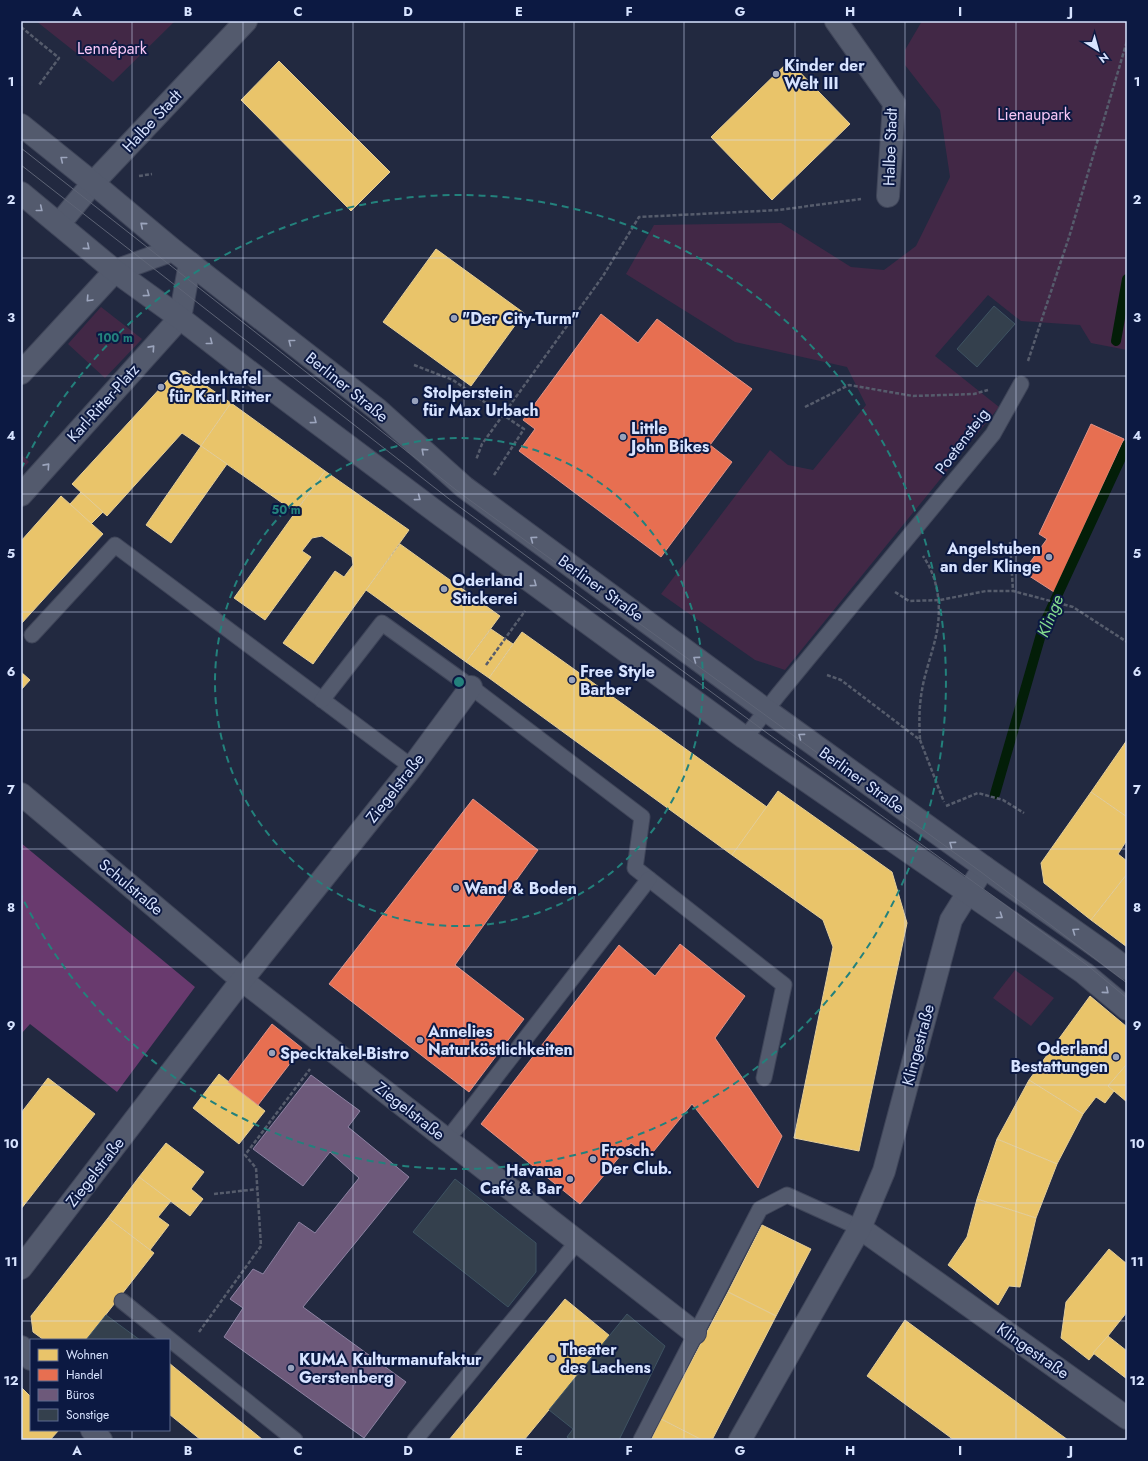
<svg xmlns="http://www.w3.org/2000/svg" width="1148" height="1461" font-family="Jost,sans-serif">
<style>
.green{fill:#422846}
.forest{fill:#693a6e}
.homes{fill:#e9c46a;stroke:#e4cd97}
.shops{fill:#e76f51;stroke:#e29285}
.offices{fill:#6d597a;stroke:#8d82a2}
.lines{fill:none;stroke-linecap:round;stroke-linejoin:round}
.stream{stroke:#031e08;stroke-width:10}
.building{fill:#34404d;stroke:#3e5362}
.service-casing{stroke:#3f4559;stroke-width:17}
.minor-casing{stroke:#3f4559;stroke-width:24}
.tertiary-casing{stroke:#3f4559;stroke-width:24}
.path{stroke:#565c6c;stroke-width:2.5;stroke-dasharray:4 2;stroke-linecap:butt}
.service{stroke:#535a6d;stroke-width:15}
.minor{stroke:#535a6d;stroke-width:22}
.tertiary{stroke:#535a6d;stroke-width:22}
.tram{stroke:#5e6476;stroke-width:1}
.oneway{stroke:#9ca5bd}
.grid{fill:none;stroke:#d7e3ff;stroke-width:1;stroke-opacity:0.55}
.ring{fill:none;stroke:#23817c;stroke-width:2;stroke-dasharray:7 5}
.poi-dot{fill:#98a2bc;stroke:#0c1942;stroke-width:1.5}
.labels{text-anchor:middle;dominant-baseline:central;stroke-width:4;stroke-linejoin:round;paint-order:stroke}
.park-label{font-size:16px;fill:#f7c6f6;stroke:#0c1942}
.poi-label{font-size:16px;font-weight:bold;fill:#d7e3ff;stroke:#0c1942;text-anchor:start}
.street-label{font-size:16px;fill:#d7e3ff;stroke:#0c1942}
.water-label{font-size:17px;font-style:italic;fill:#84dd8e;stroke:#0c1942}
.centre{fill:#23817c;stroke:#0c1942;stroke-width:2}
.ring-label{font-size:12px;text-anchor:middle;font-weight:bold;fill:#23817c;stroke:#0c1942;stroke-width:4;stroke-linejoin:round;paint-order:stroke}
.neatline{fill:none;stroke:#d7e3ff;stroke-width:1.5}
.grid-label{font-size:13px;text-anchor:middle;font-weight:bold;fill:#d7e3ff}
</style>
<rect width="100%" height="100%" fill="#222940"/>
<g class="green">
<path d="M 36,21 L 175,21 L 113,82 Z"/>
<path d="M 922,21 L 1127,21 L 1127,350 L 1091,343 L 1080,325 L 1021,321 L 988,295 L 935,356 L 999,407 L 785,670 L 755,660 L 661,594 L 770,450 L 788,465 L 813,470 L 866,405 L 847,367 L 735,342 L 626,274 L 654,225 L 781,223 L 851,267 L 884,270 L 916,246 L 950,177 L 940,110 L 905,65 L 905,50 Z"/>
<path d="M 101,307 L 142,339 L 105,378 L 68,344 Z"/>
<path d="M 21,454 L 29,462 L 21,470 Z"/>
<path d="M 1015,970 L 1054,998 L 1031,1026 L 993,998 Z"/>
</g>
<path class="forest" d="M 21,843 L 195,987 L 117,1092 L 30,1024 L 21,1034 Z"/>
<g class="homes">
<path d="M 279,61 L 390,172 L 351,211 L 241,100 Z"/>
<path d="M 789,61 L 850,124 L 772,200 L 711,137 Z"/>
<path d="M 436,249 L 524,313 L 471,386 L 383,322 Z"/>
<path d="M 176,371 L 185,371 L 231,403 L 201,446 L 182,433 L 107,516 L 72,484 Z"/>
<path d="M 231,403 L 325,471 L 295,512 L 201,446 Z"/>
<path d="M 201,446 L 227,464 L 171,543 L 146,525 Z"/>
<path d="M 325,471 L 409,530 L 313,664 L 283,643 L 335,571 L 344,577 L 353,565 L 352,557 L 322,536 L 312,538 L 302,551 L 311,557 L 265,620 L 234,598 Z"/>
<path d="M 81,492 L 103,512 L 91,524 L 70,504 Z"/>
<path d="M 61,496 L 103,534 L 21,624 L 21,541 Z"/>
<path d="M 400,544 L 500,616 L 466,662 L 366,590 Z"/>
<path d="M 491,629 L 513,644 L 489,678 L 466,662 Z"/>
<path d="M 522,632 L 767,807 L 732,855 L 489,678 Z"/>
<path d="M 21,672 L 30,680 L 21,690 Z"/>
<path d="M 1127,740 L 1127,817 L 1091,792 Z"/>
<path d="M 778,791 L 892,872 L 907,923 L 859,1151 L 794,1138 L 833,947 L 823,920 L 732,855 Z"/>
<path d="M 1091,792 L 1127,817 L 1127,840 L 1118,854 L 1127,861 L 1127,874 L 1091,920 L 1044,883 L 1041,863 Z"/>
<path d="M 1127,874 L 1127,947 L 1091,920 Z"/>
<path d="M 1090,996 L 1127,1027 L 1127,1064 L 1108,1086 L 1114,1091 L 1105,1103 L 1096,1097 L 1083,1114 L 1029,1080 Z"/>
<path d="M 1127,1064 L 1127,1102 L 1108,1086 Z"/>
<path d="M 219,1074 L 265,1111 L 239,1144 L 193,1108 Z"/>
<path d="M 48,1078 L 95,1114 L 21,1209 L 21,1113 Z"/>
<path d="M 1029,1080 L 1083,1114 L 1057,1164 L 997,1139 Z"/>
<path d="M 997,1139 L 1057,1164 L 1036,1218 L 977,1199 Z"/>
<path d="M 166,1143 L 204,1172 L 191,1189 L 203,1199 L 190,1216 L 139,1177 Z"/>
<path d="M 139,1177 L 171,1201 L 158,1217 L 169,1225 L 150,1250 L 108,1218 Z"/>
<path d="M 977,1199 L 1036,1218 L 1020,1287 L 1009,1286 L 998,1305 L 948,1265 L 967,1237 Z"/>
<path d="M 108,1218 L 154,1253 L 86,1340 L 44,1340 L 33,1332 L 31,1316 Z"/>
<path d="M 762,1225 L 811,1249 L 776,1316 L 728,1292 Z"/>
<path d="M 1109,1249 L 1127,1264 L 1127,1312 L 1089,1360 L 1061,1338 L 1066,1302 Z"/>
<path d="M 728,1292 L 776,1316 L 712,1440 L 702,1440 L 661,1419 Z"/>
<path d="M 565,1299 L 610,1336 L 524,1440 L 449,1440 Z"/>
<path d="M 905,1320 L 943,1348 L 1068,1440 L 954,1440 L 867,1376 Z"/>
<path d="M 1108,1336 L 1127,1351 L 1127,1379 L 1093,1353 Z"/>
<path d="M 169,1363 L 263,1440 L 201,1440 L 169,1414 Z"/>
<path d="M 21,1387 L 31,1397 L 31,1430 L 59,1430 L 50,1440 L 21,1440 Z"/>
<path d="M 661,1419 L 702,1440 L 651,1440 Z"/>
</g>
<g class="shops">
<path d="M 601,314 L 638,343 L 657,319 L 752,389 L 710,445 L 732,462 L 661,557 L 519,451 L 535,429 L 523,420 Z"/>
<path d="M 1091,424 L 1124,439 L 1054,592 L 1023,572 L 1047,539 L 1039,534 Z"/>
<path d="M 473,799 L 538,850 L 455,965 L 524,1019 L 469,1092 L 329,984 Z"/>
<path d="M 680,944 L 745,996 L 715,1038 L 782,1136 L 758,1188 L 692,1104 L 649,1157 L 631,1143 L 580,1204 L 481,1124 L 619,945 L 655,976 Z"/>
<path d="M 272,1024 L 302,1048 L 258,1105 L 228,1082 Z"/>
</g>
<path class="offices" d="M 311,1075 L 360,1111 L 348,1127 L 409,1177 L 303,1307 L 406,1382 L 364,1438 L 224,1337 L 243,1308 L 230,1299 L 253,1269 L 263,1274 L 299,1222 L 315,1233 L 359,1178 L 330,1152 L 303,1186 L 253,1149 Z"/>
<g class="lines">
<g class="stream">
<path d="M 1116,341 L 1127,279"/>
<path d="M 995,794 L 1044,624 L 1127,445"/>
</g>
</g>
<g class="building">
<path d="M 994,306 L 1015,324 L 977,367 L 957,349 Z"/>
<path d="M 455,1179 L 536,1243 L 536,1272 L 508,1307 L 413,1232 Z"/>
<path d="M 627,1314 L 665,1346 L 619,1440 L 571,1440 L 567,1437 L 573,1429 L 549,1410 Z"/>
<path d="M 106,1315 L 140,1340 L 86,1340 Z"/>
</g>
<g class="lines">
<g class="service-casing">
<g id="service">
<path d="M 32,635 L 115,545 L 412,767"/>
<path d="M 322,700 L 382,623 L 471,687 L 642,817 L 635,868 L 784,985 L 764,1078"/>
<path d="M 745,738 L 778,695 L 993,434 L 1021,384"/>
<path d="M 447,1140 L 649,879"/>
<path d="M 122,1301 L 295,1440"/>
<path d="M 415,1440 L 577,1242"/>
<path d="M 641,1440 L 760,1209 L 787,1195 L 860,1228"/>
</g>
</g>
<g class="minor-casing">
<g id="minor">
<path d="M 836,21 L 894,103 L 888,196"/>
<path d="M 59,224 L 93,183 L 246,21"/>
<path d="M 21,373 L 115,271 L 173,250"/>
<path d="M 21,495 L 180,318 L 190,263"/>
<path d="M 21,794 L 242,980 L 695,1333"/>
<path d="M 860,1228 L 1127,1418"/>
<path d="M 21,1268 L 242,980 L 412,767 L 471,687"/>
<path d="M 21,1347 L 31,1359"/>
<path d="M 92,1430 L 101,1440"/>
<path d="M 740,1440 L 860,1228 L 884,1171 L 951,920 L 984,867"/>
</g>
</g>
<g class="tertiary-casing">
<g id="tertiary">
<path d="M 21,125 L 93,183 L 173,250 L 377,409 L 464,487 L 766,710 L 984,867 L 1107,954 L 1127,969"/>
<path d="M 21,193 L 115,271 L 180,318 L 264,383 L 443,517 L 745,738 L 1084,973 L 1127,1009"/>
</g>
</g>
<g class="path">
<path d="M 21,27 L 59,58 L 39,85"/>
<path d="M 139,176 L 152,174"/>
<path d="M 1028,361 L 1070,234 L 1127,41"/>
<path d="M 414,365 L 453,380 L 503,415 L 482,444 L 476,460"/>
<path d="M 805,407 L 849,385 L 913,396 L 974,394 L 988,390"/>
<path d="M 494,475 L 524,429 L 503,415 L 603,276 L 639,217 L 779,210 L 861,199"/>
<path d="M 1010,542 L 1013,591"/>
<path d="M 895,592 L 909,601 L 940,600 L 986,591 L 1013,591 L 1073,607 L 1127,642"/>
<path d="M 486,665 L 525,611"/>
<path d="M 827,675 L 841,680 L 920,740 L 944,802"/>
<path d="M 920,739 C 919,723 919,706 922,690 C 925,672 932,654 936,636 C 942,609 939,579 923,556"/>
<path d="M 946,806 L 978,793 L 1003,800 L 1024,813"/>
<path d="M 214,1194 L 258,1189"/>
<path d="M 199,1332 L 261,1246 L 256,1168 L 245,1155 L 310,1069"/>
</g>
<use href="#service" class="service"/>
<use href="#minor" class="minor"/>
<use href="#tertiary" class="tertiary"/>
<g class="tram">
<path d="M 21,148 L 460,493 L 981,872 L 1127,983"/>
<path d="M 21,165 L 453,502 L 767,733 L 1004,904 L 1087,965 L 1127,998"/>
</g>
</g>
<defs><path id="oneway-chevron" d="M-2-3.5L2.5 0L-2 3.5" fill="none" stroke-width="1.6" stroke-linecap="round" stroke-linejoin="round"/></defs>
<g class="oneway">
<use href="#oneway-chevron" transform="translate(63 159) rotate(-141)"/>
<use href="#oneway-chevron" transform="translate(40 209) rotate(39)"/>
<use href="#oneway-chevron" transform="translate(143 225) rotate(-140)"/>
<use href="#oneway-chevron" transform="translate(87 247) rotate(40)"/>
<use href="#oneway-chevron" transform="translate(147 294) rotate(36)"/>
<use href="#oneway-chevron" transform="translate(89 299) rotate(133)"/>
<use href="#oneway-chevron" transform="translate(210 342) rotate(38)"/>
<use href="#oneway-chevron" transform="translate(291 342) rotate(-142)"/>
<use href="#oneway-chevron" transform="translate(152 348) rotate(-48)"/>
<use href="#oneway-chevron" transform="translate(314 421) rotate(37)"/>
<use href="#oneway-chevron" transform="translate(424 451) rotate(-138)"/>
<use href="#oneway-chevron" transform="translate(47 466) rotate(-48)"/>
<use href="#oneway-chevron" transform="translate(418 498) rotate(37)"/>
<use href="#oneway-chevron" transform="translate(533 539) rotate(-143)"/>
<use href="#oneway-chevron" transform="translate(534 584) rotate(36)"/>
<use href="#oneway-chevron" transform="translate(696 659) rotate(-144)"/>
<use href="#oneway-chevron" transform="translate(801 736) rotate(-144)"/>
<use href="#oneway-chevron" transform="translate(952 844) rotate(-144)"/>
<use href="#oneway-chevron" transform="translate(1000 916) rotate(34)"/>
<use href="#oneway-chevron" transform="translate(1075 931) rotate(-145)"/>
<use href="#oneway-chevron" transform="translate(1106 991) rotate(40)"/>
</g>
<path class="grid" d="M 132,21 L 132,1340M 243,21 L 243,1440M 353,21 L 353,1440M 464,21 L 464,1440M 574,21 L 574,1440M 684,21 L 684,1440M 795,21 L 795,1440M 905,21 L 905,1440M 1016,21 L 1016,1440M 21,140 L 1127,140M 21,258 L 1127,258M 21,376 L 1127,376M 21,494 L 1127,494M 21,612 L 1127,612M 21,730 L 1127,730M 21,849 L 1127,849M 21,967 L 1127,967M 21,1085 L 1127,1085M 21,1203 L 1127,1203M 21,1321 L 1127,1321M 132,1430 L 132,1440"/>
<g class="ring">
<circle cx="459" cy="682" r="244"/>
<path d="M21 469A487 487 0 1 1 21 895"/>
</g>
<g class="poi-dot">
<circle cx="776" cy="74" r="4"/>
<circle cx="454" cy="318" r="4"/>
<circle cx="161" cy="387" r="4"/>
<circle cx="415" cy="401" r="4"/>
<circle cx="623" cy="437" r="4"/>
<circle cx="1049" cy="557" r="4"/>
<circle cx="444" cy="589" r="4"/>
<circle cx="572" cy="680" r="4"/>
<circle cx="456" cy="888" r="4"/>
<circle cx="420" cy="1040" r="4"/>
<circle cx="272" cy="1053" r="4"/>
<circle cx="1116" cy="1057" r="4"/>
<circle cx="593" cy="1159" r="4"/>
<circle cx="570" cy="1179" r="4"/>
<circle cx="552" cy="1358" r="4"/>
<circle cx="291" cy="1368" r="4"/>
</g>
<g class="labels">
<g class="park-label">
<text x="112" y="48">Lennépark</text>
<text x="1034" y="114">Lienaupark</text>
</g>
<g class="poi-label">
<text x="784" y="65">Kinder der<tspan x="784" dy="18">Welt III</tspan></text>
<text x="462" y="318">"Der City-Turm"</text>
<text x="169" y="378">Gedenktafel<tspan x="169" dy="18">für Karl Ritter</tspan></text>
<text x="423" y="392">Stolperstein<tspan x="423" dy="18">für Max Urbach</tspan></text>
<text x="631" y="428">Little<tspan x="631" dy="18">John Bikes</tspan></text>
<text x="1041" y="548" text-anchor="end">Angelstuben<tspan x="1041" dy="18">an der Klinge</tspan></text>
<text x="452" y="580">Oderland<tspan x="452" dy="18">Stickerei</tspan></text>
<text x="580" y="671">Free Style<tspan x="580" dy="18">Barber</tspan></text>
<text x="464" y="888">Wand &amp; Boden</text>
<text x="428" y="1031">Annelies<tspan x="428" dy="18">Naturköstlichkeiten</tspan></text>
<text x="1108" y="1048" text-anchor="end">Oderland<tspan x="1108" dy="18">Bestattungen</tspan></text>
<text x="280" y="1053">Specktakel-Bistro</text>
<text x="601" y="1150">Frosch.<tspan x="601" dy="18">Der Club.</tspan></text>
<text x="562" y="1170" text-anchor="end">Havana<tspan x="562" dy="18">Café &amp; Bar</tspan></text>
<text x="560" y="1349">Theater<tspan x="560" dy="18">des Lachens</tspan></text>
<text x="299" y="1359">KUMA Kulturmanufaktur<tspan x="299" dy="18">Gerstenberg</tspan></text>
</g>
<g class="street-label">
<text transform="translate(152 121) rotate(-47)">Halbe Stadt</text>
<text transform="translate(890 147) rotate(-88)">Halbe Stadt</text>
<text transform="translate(347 387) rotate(39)">Berliner Straße</text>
<text transform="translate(103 403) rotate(-48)">Karl-Ritter-Platz</text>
<text transform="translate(962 441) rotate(-53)">Poetensteig</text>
<text transform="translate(601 588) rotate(36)">Berliner Straße</text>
<text transform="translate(862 780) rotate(36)">Berliner Straße</text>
<text transform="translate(395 788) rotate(-52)">Ziegelstraße</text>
<text transform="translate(131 887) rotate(40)">Schulstraße</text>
<text transform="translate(918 1045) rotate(-75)">Klingestraße</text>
<text transform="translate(410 1111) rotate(38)">Ziegelstraße</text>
<text transform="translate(95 1172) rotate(-52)">Ziegelstraße</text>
<text transform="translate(1033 1351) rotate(35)">Klingestraße</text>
</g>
<g class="water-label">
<text transform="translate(1050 616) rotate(-68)">Klinge</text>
</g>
</g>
<circle cx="459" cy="682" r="6" class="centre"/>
<g class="ring-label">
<text x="115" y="342">100 m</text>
<text x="286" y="514">50 m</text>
</g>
<rect width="1148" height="1461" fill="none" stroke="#0c1942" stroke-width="44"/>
<rect x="30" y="1339" width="140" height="92" fill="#0c1942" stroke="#5d6a8e"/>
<rect x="38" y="1349" width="20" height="12" fill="#e9c46a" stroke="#5d6a8e"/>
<text x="66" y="1359" font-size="12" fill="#d7e3ff">Wohnen</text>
<rect x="38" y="1369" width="20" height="12" fill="#e76f51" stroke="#5d6a8e"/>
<text x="66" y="1379" font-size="12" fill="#d7e3ff">Handel</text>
<rect x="38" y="1389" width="20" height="12" fill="#6d597a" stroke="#5d6a8e"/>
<text x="66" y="1399" font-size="12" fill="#d7e3ff">Büros</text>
<rect x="38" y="1409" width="20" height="12" fill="#34404d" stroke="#5d6a8e"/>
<text x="66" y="1419" font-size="12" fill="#d7e3ff">Sonstige</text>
<g transform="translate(1098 50) rotate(143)" stroke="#0c1942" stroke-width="3" paint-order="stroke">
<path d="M0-3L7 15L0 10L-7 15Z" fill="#d7e3ff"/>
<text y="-6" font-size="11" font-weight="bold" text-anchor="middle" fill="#d7e3ff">N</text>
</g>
<rect x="22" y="22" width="1104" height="1417" class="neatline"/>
<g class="grid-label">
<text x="77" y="16">A</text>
<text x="188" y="16">B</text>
<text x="298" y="16">C</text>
<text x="408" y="16">D</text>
<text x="519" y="16">E</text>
<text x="629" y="16">F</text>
<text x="740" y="16">G</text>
<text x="850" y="16">H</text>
<text x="960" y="16">I</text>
<text x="1071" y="16">J</text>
<text x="11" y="86">1</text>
<text x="1137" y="86">1</text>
<text x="11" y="204">2</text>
<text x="1137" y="204">2</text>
<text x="11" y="322">3</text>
<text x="1137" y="322">3</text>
<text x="11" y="440">4</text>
<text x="1137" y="440">4</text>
<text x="11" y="558">5</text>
<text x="1137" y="558">5</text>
<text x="11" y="676">6</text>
<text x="1137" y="676">6</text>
<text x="11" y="794">7</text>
<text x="1137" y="794">7</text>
<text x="11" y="912">8</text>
<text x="1137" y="912">8</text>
<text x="11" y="1030">9</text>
<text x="1137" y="1030">9</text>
<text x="11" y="1148">10</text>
<text x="1137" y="1148">10</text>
<text x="11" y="1266">11</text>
<text x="1137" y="1266">11</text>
<text x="11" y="1385">12</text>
<text x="1137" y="1385">12</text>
<text x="77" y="1455">A</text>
<text x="188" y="1455">B</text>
<text x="298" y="1455">C</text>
<text x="408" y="1455">D</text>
<text x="519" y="1455">E</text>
<text x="629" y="1455">F</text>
<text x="740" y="1455">G</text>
<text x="850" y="1455">H</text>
<text x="960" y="1455">I</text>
<text x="1071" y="1455">J</text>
</g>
</svg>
